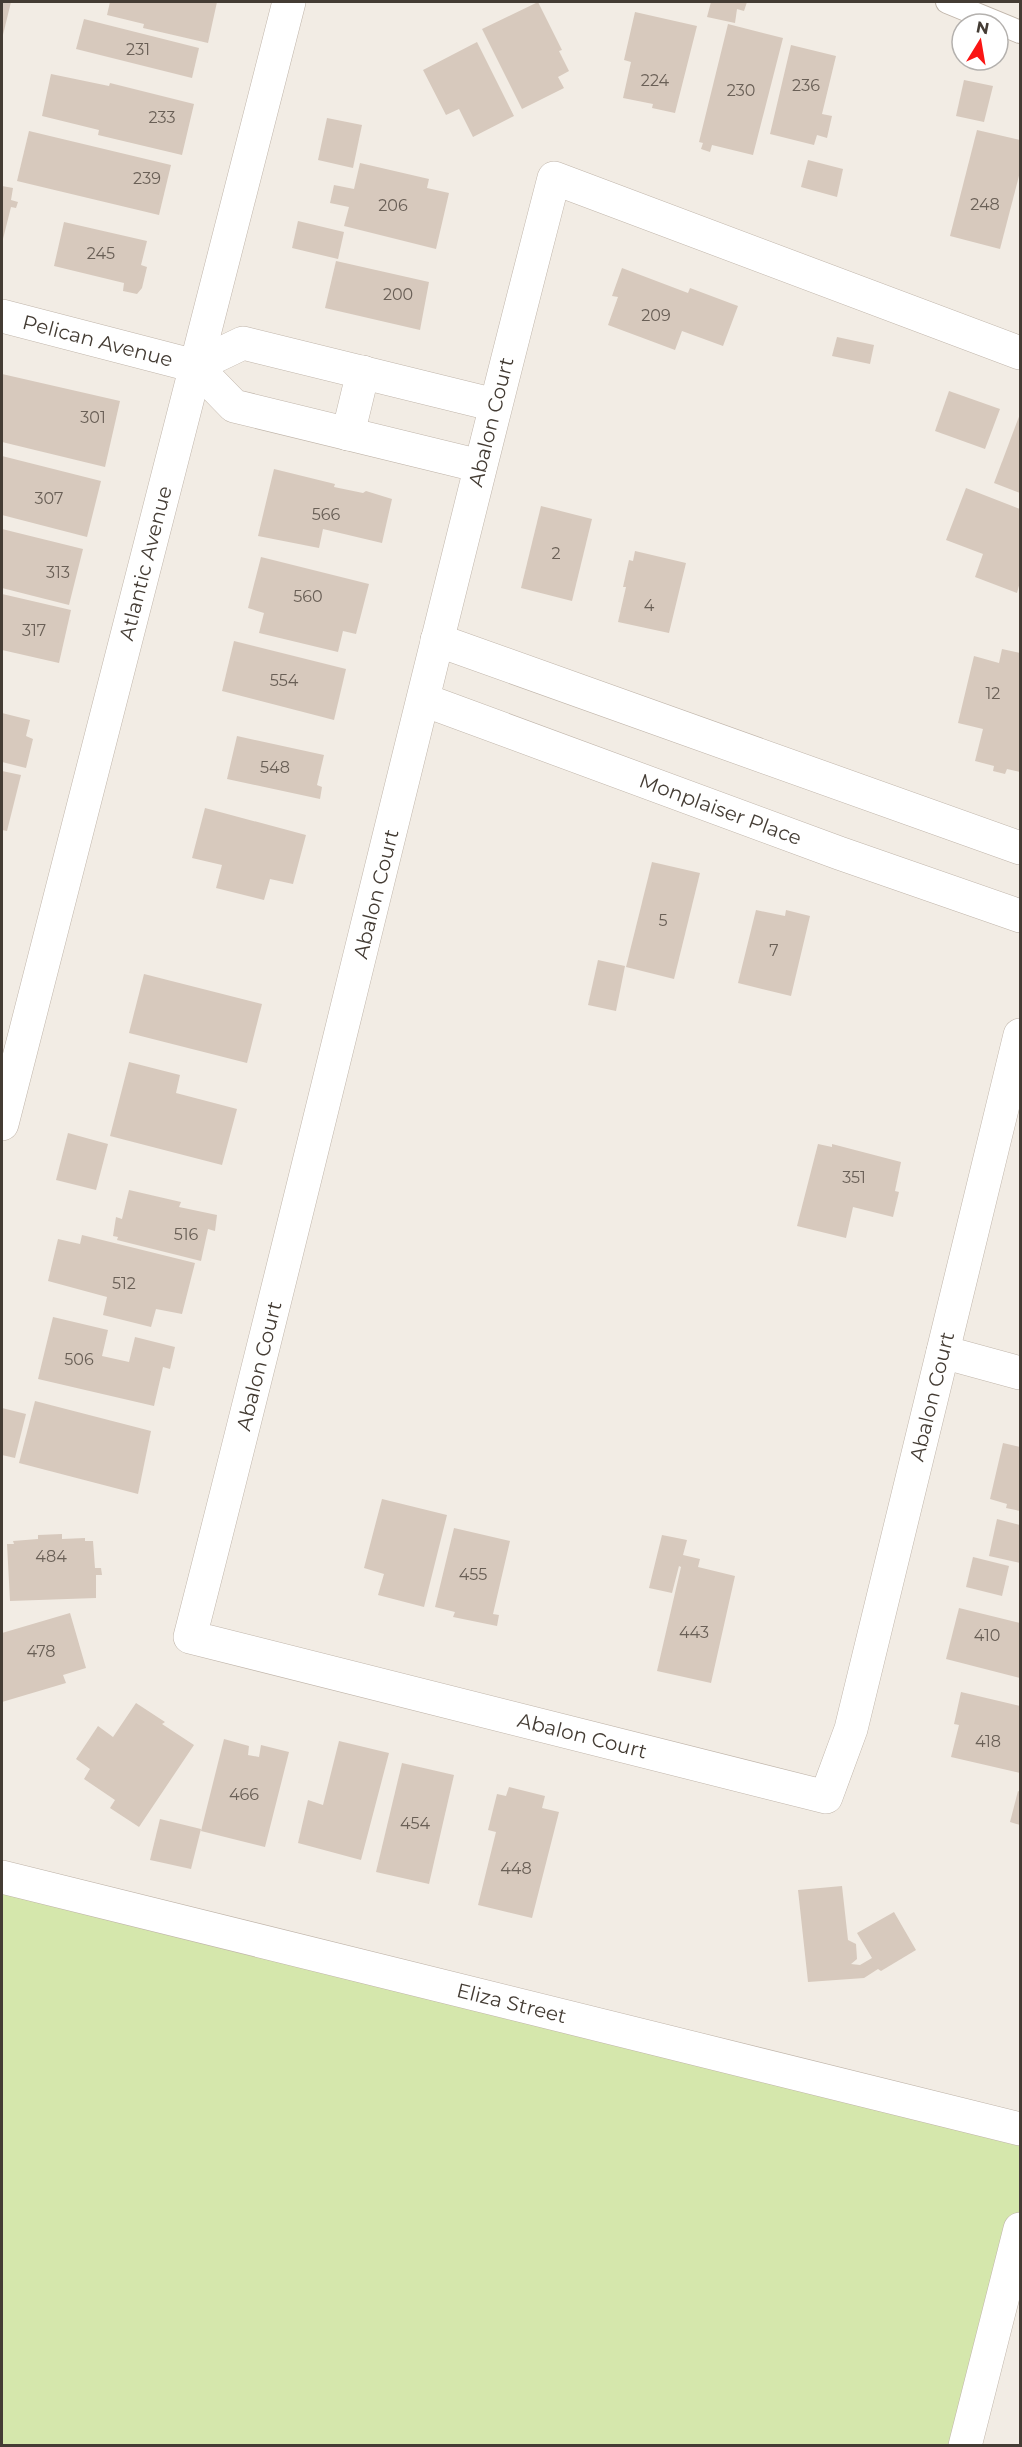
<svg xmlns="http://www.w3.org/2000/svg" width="1022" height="2447" font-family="Montserrat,sans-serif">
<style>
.green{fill:#d5e7ac}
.building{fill:#d7c9bd}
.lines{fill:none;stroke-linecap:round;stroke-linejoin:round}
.service-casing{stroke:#c0b5aa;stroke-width:24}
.minor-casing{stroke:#c0b5aa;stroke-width:34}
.service{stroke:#fff;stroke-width:22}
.minor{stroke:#fff;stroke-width:33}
.labels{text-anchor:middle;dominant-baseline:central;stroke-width:5;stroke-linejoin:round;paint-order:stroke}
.number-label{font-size:16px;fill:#695f56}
.street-label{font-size:20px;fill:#443c34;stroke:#fff}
</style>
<rect width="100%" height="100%" fill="#f2ece4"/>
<path class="green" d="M 2,1877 L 1020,2129 L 1020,2230 L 966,2445 L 2,2446 Z"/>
<g class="building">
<path d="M 2,2 L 11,2 L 2,39 Z"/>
<path d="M 110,2 L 217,2 L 208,43 L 143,28 L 144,24 L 107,15 Z"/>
<path d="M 538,2 L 562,50 L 559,51 L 569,71 L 558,77 L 564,88 L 522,109 L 482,29 Z"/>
<path d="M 711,2 L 747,2 L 744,11 L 737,9 L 735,23 L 707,17 Z"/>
<path d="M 635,12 L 697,26 L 675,113 L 652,108 L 653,104 L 623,98 L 631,62 L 624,60 Z"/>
<path d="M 84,19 L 199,48 L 192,78 L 76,49 Z"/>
<path d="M 728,24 L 783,38 L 753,155 L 712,145 L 710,152 L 701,149 L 703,143 L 699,142 Z"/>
<path d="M 477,42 L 514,116 L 473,137 L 459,109 L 446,115 L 423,70 Z"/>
<path d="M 791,45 L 836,56 L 822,114 L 832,116 L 827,138 L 817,135 L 814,145 L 770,134 Z"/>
<path d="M 51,74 L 109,86 L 110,83 L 194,104 L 182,155 L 98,135 L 99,130 L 42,116 Z"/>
<path d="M 964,80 L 993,86 L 984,122 L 956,116 Z"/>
<path d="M 327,118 L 362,125 L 353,168 L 318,160 Z"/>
<path d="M 977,130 L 1020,140 L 1020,172 L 1000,249 L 950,236 Z"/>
<path d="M 29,131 L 171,165 L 159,215 L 17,181 Z"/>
<path d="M 808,160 L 843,169 L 837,197 L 801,187 Z"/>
<path d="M 360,163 L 429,179 L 427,188 L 449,193 L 436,249 L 344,226 L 349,207 L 330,203 L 334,185 L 354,189 Z"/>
<path d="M 2,186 L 13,188 L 11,200 L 18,202 L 16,208 L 11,207 L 2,243 Z"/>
<path d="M 298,221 L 344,232 L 338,259 L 292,248 Z"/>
<path d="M 64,222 L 147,241 L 141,265 L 147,267 L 142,288 L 137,294 L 123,291 L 124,283 L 54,266 Z"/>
<path d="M 336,261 L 429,282 L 420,330 L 325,308 Z"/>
<path d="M 622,268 L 688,293 L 690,288 L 738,306 L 723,346 L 682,331 L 675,350 L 608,325 L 618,297 L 612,296 Z"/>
<path d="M 837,337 L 874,345 L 870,364 L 832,356 Z"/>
<path d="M 2,374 L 120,401 L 105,467 L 2,442 Z"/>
<path d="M 949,391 L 1000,409 L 985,449 L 935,431 Z"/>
<path d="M 1020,414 L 1020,493 L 994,483 Z"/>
<path d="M 2,456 L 101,481 L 87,537 L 2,515 Z"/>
<path d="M 274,469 L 335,484 L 334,487 L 363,493 L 366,491 L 392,499 L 382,543 L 323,529 L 319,548 L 258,536 Z"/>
<path d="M 966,488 L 1020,509 L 1020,582 L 1017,593 L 975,577 L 983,554 L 946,540 Z"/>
<path d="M 541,506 L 592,519 L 572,601 L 521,588 Z"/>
<path d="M 2,529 L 83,549 L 69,605 L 2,588 Z"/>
<path d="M 635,551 L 686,563 L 669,633 L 618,622 L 626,587 L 623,587 L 629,560 L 633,561 Z"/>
<path d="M 261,557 L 369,584 L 356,634 L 343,631 L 338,652 L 259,633 L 264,613 L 248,608 Z"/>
<path d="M 2,594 L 71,610 L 59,663 L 2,650 Z"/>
<path d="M 234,641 L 346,669 L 334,720 L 222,691 Z"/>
<path d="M 1002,649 L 1020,653 L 1020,772 L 1007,769 L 1005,774 L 993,771 L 994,766 L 975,761 L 983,729 L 958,723 L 974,656 L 999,663 Z"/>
<path d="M 2,713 L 30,720 L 26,736 L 33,739 L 26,768 L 2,762 Z"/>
<path d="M 237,736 L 324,755 L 317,785 L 322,787 L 320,799 L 227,779 Z"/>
<path d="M 2,771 L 21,775 L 7,831 L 2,830 Z"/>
<path d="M 205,808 L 306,835 L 293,884 L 270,879 L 264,900 L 216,888 L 222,865 L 192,858 Z"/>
<path d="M 652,862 L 700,873 L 674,979 L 626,967 Z"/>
<path d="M 756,910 L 785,916 L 786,910 L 810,916 L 791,996 L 738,983 Z"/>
<path d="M 598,960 L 625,966 L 616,1011 L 588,1005 Z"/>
<path d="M 144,974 L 262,1004 L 247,1063 L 129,1033 Z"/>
<path d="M 129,1062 L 180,1075 L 176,1093 L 237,1109 L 222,1165 L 110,1136 Z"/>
<path d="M 68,1133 L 108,1144 L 96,1190 L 56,1180 Z"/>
<path d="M 818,1144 L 832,1147 L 832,1144 L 901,1162 L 895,1191 L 899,1192 L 893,1217 L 853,1207 L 846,1238 L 797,1226 Z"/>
<path d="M 129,1190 L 181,1202 L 179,1207 L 217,1215 L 215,1231 L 208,1229 L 201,1261 L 117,1240 L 118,1237 L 113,1236 L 116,1217 L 122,1219 Z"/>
<path d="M 82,1235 L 195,1263 L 182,1314 L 156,1309 L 151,1327 L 103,1315 L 107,1297 L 48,1281 L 58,1239 L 80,1244 Z"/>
<path d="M 53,1317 L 108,1330 L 102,1356 L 129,1362 L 135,1337 L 175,1347 L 170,1369 L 163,1367 L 154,1406 L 38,1379 Z"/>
<path d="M 35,1401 L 151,1431 L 138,1494 L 19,1463 Z"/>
<path d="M 2,1408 L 26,1414 L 15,1458 L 2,1455 Z"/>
<path d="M 1003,1443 L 1020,1447 L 1020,1511 L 1006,1508 L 1007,1504 L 990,1499 Z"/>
<path d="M 382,1499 L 447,1515 L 424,1607 L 378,1595 L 384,1574 L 364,1568 Z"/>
<path d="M 997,1519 L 1020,1525 L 1020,1563 L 989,1556 Z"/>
<path d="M 454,1528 L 510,1541 L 493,1614 L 499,1615 L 497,1626 L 453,1617 L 455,1612 L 435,1607 Z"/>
<path d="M 62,1534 L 62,1539 L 85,1538 L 85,1541 L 93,1541 L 95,1568 L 101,1568 L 102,1575 L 96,1575 L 96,1598 L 10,1601 L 7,1544 L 14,1544 L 13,1541 L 38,1539 L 38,1535 Z"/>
<path d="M 662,1535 L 687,1540 L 683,1555 L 700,1559 L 698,1567 L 735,1576 L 711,1683 L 657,1671 L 681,1567 L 679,1566 L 672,1593 L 649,1588 Z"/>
<path d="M 973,1557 L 1009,1566 L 1002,1596 L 966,1587 Z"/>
<path d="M 959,1608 L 1020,1623 L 1020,1678 L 946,1659 Z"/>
<path d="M 70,1613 L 86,1668 L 63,1675 L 66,1683 L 2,1702 L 2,1633 Z"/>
<path d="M 961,1692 L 1020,1706 L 1020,1773 L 951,1757 L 959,1725 L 954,1724 Z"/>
<path d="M 136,1703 L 165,1722 L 162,1724 L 194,1745 L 139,1827 L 110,1808 L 115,1800 L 84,1779 L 90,1769 L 76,1759 L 98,1726 L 113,1737 Z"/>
<path d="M 224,1739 L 249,1746 L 248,1755 L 259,1757 L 261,1745 L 289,1752 L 265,1847 L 201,1831 Z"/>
<path d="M 339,1741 L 389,1753 L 361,1860 L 298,1843 L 308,1800 L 323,1805 Z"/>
<path d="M 402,1763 L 454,1775 L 429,1884 L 376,1872 Z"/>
<path d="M 509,1787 L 545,1796 L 542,1808 L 559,1812 L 532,1918 L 478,1905 L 496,1832 L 488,1830 L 497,1794 L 506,1796 Z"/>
<path d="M 1018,1791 L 1020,1792 L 1020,1825 L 1010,1822 Z"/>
<path d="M 160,1819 L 201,1829 L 191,1869 L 150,1860 Z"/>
<path d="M 842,1886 L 848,1940 L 856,1944 L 857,1959 L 851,1964 L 860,1965 L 872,1958 L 857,1933 L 894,1912 L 916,1950 L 881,1971 L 878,1969 L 864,1978 L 808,1982 L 798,1890 Z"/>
</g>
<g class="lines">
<g class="service-casing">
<path id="service" d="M 947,2 L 1020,32"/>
</g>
<g class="minor-casing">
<g id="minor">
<path id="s1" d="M 2,316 L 195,366 L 234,406 L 480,466"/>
<path id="s2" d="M 1020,353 L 554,178 C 428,663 315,1151 190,1637 L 826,1797 L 851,1729 L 1020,1035"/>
<path d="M 195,366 L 243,343 L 495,405"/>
<path d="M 348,434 L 363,372"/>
<path d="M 437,640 L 1020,848"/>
<path id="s3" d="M 424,700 L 839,853 L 1020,916"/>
<path id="s4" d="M 2,1124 L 289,2"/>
<path d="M 943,1352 L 1020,1373"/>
<path id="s5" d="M 2,1877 L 1020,2129"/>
<path d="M 965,2446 L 1020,2229"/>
</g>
</g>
<use href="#service" class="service"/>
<use href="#minor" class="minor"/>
</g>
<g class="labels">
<g class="number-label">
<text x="138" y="49">231</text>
<text x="655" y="80">224</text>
<text x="806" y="85">236</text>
<text x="741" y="90">230</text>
<text x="162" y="117">233</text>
<text x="147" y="178">239</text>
<text x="985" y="204">248</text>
<text x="393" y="205">206</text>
<text x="101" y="253">245</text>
<text x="398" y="294">200</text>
<text x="656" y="315">209</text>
<text x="93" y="417">301</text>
<text x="49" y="498">307</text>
<text x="326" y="514">566</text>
<text x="556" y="553">2</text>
<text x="58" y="572">313</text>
<text x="308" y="596">560</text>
<text x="649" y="605">4</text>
<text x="34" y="630">317</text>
<text x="284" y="680">554</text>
<text x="993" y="693">12</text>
<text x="275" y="767">548</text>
<text x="663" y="920">5</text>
<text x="774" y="950">7</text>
<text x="854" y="1177">351</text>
<text x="186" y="1234">516</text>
<text x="124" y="1283">512</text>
<text x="79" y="1359">506</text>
<text x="51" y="1556">484</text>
<text x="473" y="1574">455</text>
<text x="694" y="1632">443</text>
<text x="987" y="1635">410</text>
<text x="41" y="1651">478</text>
<text x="988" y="1741">418</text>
<text x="244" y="1794">466</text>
<text x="415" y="1823">454</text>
<text x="516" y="1868">448</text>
</g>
<g class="street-label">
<text stroke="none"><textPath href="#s1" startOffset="99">Pelican Avenue</textPath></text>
<text transform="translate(491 422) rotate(-76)">Abalon Court</text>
<text stroke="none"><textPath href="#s4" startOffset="579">Atlantic Avenue</textPath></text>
<text stroke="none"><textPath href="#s3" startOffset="316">Monplaiser Place</textPath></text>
<text transform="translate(376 894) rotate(-76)">Abalon Court</text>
<text transform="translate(259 1366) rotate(-76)">Abalon Court</text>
<text stroke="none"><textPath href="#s2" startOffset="3072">Abalon Court</textPath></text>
<text stroke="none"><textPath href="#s2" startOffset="2406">Abalon Court</textPath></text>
<text stroke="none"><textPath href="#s5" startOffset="525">Eliza Street</textPath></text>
</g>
</g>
<rect width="1022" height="2447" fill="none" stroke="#443c34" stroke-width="6"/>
<g transform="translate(980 42) rotate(11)"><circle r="28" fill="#ffffff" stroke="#b4b1ae" stroke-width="1.5"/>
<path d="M0-4.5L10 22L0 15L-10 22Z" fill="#fa1514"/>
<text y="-9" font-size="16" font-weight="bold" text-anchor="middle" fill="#443c34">N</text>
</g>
</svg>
